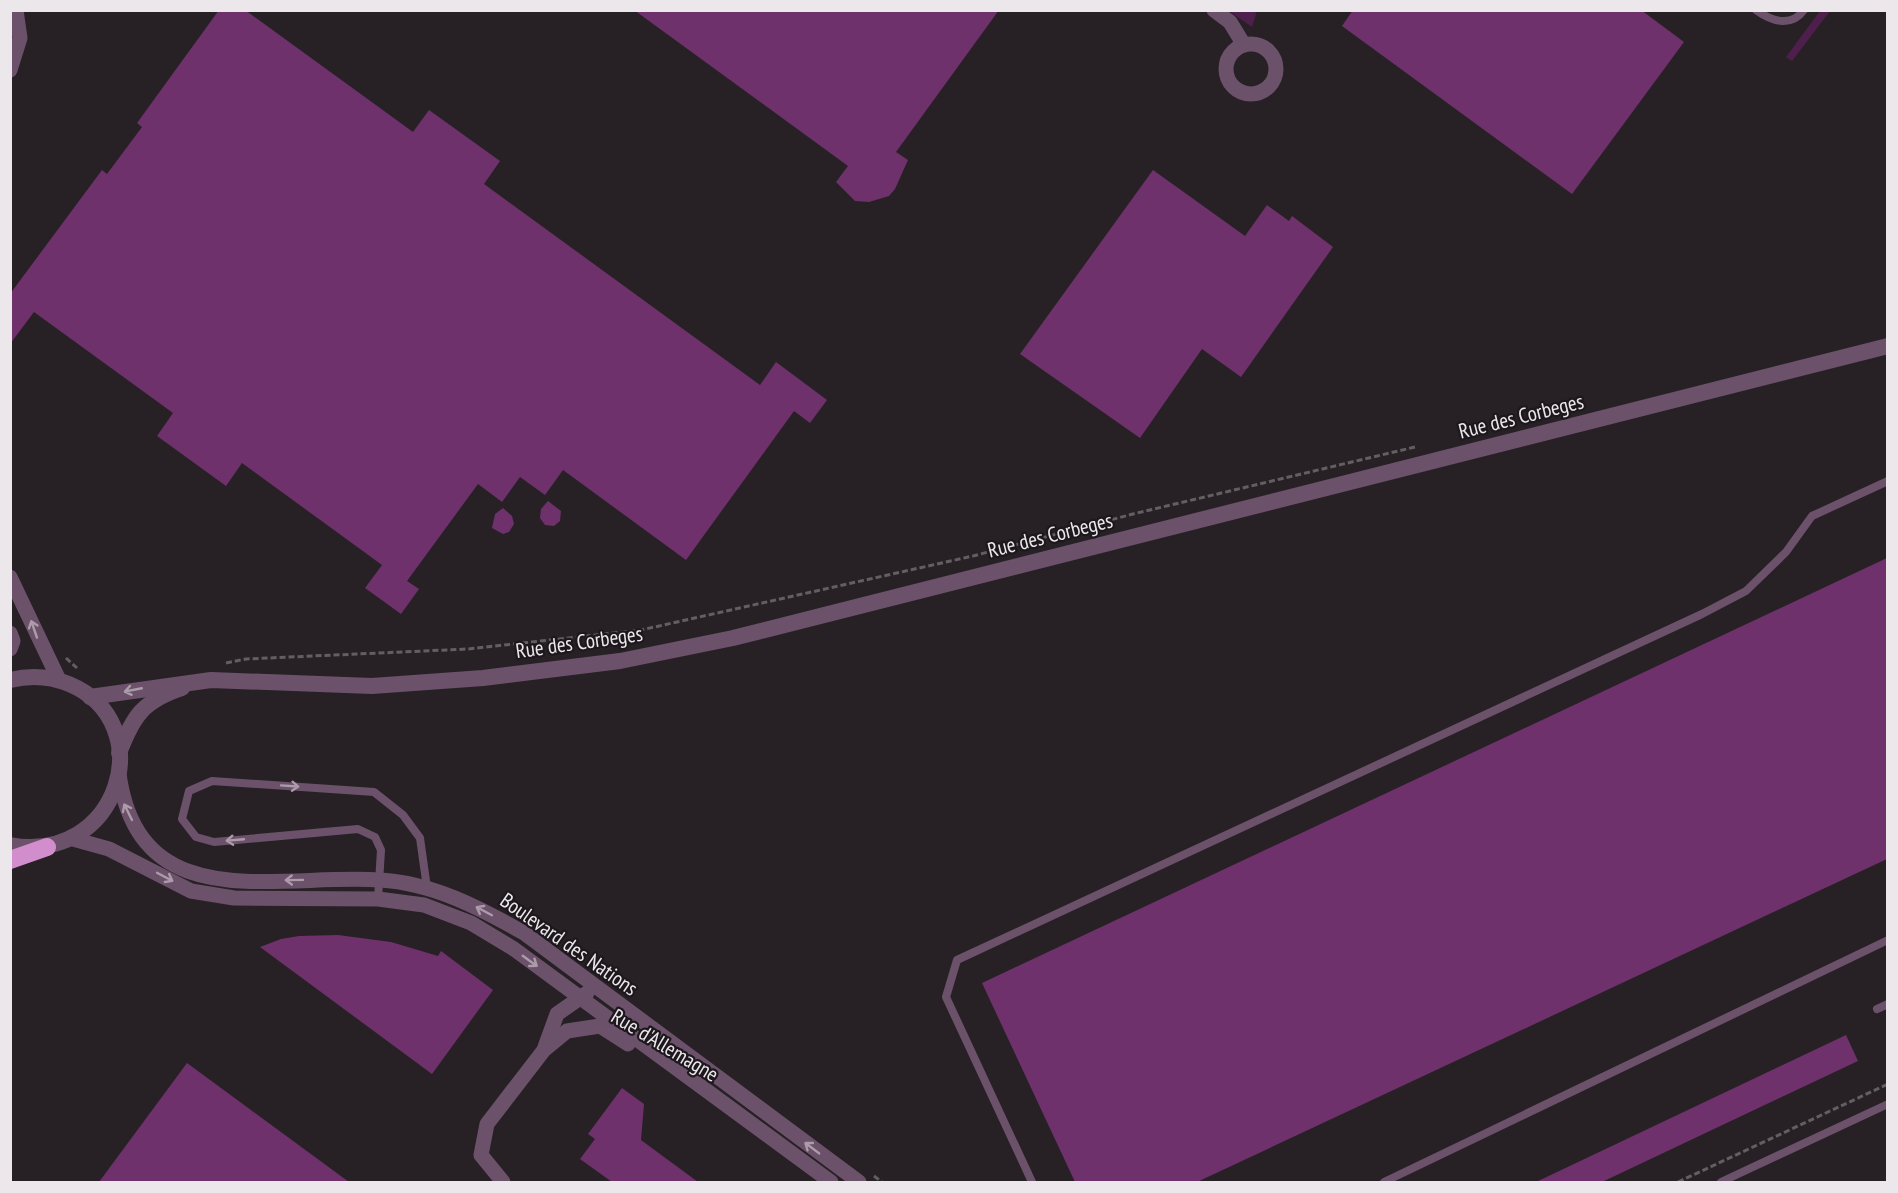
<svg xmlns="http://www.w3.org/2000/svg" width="1898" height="1193" font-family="'PT Sans Narrow',sans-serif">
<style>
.green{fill:#4e1f4c}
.building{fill:#6e316b}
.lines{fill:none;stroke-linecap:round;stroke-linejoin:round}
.path{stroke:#635e62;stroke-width:3;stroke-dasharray:6 3;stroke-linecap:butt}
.service{stroke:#6c516a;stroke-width:8}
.minor{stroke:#6c516a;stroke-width:15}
.tertiary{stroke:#6c516a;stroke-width:16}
.motorway{stroke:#d28dcc;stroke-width:18}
.oneway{stroke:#ac9caa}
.labels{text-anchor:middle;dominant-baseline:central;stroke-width:4.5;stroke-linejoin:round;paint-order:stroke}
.street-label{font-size:21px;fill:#ebe7ea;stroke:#1d181d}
</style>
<rect width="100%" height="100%" fill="#272126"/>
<g class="green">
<path d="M 1229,11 L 1257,10 L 1257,11 L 1252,27 Z"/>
<path d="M 1820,11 L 1830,11 L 1792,61 L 1786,57 Z"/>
</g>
<g class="building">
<path d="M 219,10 L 245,10 L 413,132 L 429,110 L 500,161 L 484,184 L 760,385 L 776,362 L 827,400 L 810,423 L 794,411 L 686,560 L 563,470 L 545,495 L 520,477 L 502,502 L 478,484 L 407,581 L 419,589 L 401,614 L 365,588 L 382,565 L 242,463 L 226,486 L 157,436 L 173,413 L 34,312 L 10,344 L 10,294 L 102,170 L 107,174 L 142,127 L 137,123 Z"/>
<path d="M 634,10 L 999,10 L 896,152 L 908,160 L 895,189 L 889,196 L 869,202 L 855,201 L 836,182 L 848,166 Z"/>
<path d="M 1353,10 L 1641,10 L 1684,42 L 1572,194 L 1342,26 Z"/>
<path d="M 1153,170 L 1245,236 L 1267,205 L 1289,221 L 1292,216 L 1333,247 L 1241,377 L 1202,349 L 1140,438 L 1020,354 Z"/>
<path d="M 548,501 L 561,511 L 560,521 L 554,526 L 545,525 L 540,518 L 541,509 Z"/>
<path d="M 503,508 L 512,516 L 514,524 L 509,532 L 503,534 L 492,528 L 495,514 Z"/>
<path d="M 1887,558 L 1887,859 L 1197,1182 L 1075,1182 L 982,983 Z"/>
<path d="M 338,935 L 391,942 L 438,956 L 441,951 L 493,990 L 432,1074 L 260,947 L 281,939 L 299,936 Z"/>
<path d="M 1846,1035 L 1858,1061 L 1602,1182 L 1536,1182 Z"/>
<path d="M 187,1063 L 349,1182 L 99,1182 Z"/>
<path d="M 622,1088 L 644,1104 L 641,1140 L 698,1182 L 612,1182 L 580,1159 L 595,1139 L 588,1134 Z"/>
</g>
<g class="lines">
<g class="path">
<path d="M 66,658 L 77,668"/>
<path d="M 226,663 L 246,659 L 468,649 L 641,630 L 973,556 L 1133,514 L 1415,447"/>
<path d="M 874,1176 L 882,1182"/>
<path d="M 1678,1182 L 1888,1084"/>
</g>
<g class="service">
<path d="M 1756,10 C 1771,21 1791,28 1804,10"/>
<path d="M 378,899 L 381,850 L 375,837 L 358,829 L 214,842 L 196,837 L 182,819 L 189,791 L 212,781 L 374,792 L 403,815 L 420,838 L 427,888"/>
<path d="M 1877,1009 L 1888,1004"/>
<path d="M 1032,1182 L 946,997 L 957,960 L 1702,614 L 1746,591 L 1786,552 L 1812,516 L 1888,481"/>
<path d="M 1384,1182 L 1888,940"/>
<path d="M 1721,1182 L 1888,1104"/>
</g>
<g class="minor">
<path d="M 1214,10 L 1230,22 L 1244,45"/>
<circle cx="1251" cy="69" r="25"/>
<path d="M 10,70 L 20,38 L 16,10"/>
<path d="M 10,577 L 59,680"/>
<path d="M 10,633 L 13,641 L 10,649"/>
<path d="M 119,774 C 139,919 278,873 380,880 C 433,883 480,908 524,933 L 859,1182"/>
<path d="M 73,839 L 109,849 L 191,891 L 234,898 L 378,899 L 424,905 L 471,923 L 514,949 L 831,1182"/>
<path d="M 545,1047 L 557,1014 L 587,993"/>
<path d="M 503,1182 L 481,1155 L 487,1124 L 544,1050 L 567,1031 L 600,1026 L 628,1044"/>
</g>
<g class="tertiary">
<path d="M 10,680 C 30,675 50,676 69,684 C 162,723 119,865 10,845"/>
<path d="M 90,697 L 211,680 L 372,686 L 483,678 L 620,661 L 733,638 L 1888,346"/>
<path d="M 119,753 C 133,716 143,701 182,688"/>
</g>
<path class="motorway" d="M 10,860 L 47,847"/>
</g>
<defs><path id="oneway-shaft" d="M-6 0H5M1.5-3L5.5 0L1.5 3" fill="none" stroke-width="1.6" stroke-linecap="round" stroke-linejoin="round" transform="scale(1.5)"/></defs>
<g class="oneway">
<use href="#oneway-shaft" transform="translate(34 629) rotate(-109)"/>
<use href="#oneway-shaft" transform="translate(133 690) rotate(169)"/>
<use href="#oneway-shaft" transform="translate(290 786) rotate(4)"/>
<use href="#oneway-shaft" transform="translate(128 812) rotate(-116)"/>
<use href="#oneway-shaft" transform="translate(235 840) rotate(175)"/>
<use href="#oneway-shaft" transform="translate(165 877) rotate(28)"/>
<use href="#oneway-shaft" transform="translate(294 880) rotate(179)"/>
<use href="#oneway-shaft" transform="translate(484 911) rotate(-152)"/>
<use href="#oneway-shaft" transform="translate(530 961) rotate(36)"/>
<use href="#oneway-shaft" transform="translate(812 1148) rotate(-143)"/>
</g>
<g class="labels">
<g class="street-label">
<text transform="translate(1521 416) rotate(-14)">Rue des Corbeges</text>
<text transform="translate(1050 535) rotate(-14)">Rue des Corbeges</text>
<text transform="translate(579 642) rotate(-8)">Rue des Corbeges</text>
<text transform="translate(569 944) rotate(35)">Boulevard des Nations</text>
<text transform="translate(665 1045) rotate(31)">Rue d'Allemagne</text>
</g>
</g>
<rect width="1898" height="1193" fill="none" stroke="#ebe7ea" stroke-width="24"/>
</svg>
